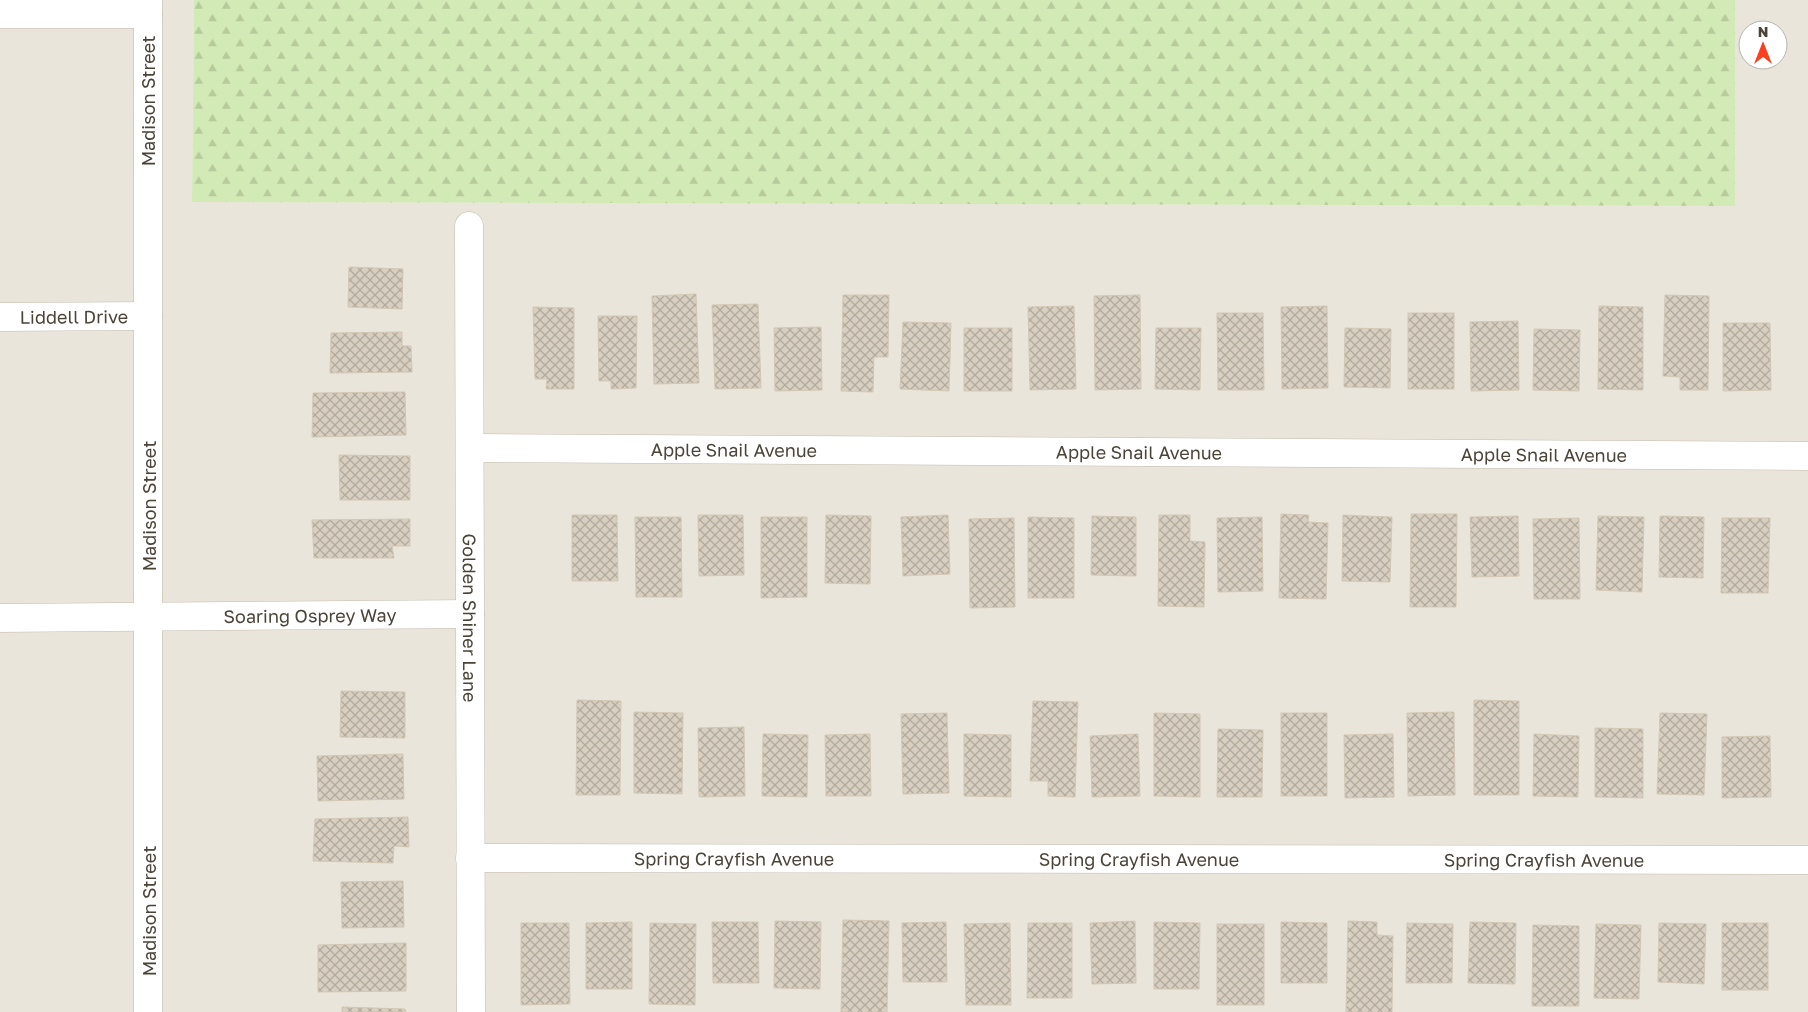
<svg xmlns="http://www.w3.org/2000/svg" width="1808" height="1012" font-family="'Golos Text',sans-serif">
<style>
.residential{fill:#eae5da;fill-rule:evenodd}
.forest{fill:url(#forest-firs)}
.building{fill:url(#building-cross-hatch);stroke:#d3c7b4}
.lines{fill:none;stroke-linecap:round;stroke-linejoin:round}
.minor-casing{stroke:#c2bbae;stroke-width:29}
.tertiary-casing{stroke:#c2bbae;stroke-width:29}
.minor{stroke:#fff;stroke-width:28}
.tertiary{stroke:#fff;stroke-width:28}
.labels{text-anchor:middle;dominant-baseline:central;stroke-width:4.5;stroke-linejoin:round;paint-order:stroke}
.street-label{font-size:18px;fill:#4b4439;stroke:#fff}
</style>
<defs>
<pattern id="forest-firs" width="22" height="20" patternUnits="userSpaceOnUse" patternTransform="scale(1.25)"><rect width="22" height="20" fill="#d2eab5"/><path d="M5 1l3.5 6h-7zM16 11l3.5 6h-7z" fill="#b6ca9c"/></pattern>
<pattern id="building-cross-hatch" width="8" height="8" patternUnits="userSpaceOnUse" patternTransform="scale(1.25)"><rect width="8" height="8" fill="#d8cfc1"/><path d="M0 0l8 8M0 8l8-8" fill="none" stroke="#b1aa9e"/></pattern>
</defs>
<rect width="100%" height="100%" fill="#f6f3ec"/>
<path class="residential" d="M 0,0 L 194,0 L 192,202 L 1735,206 L 1735,0 L 1808,0 L 1808,1012 L 0,1012 ZM 1748,30 L 1778,30 L 1778,60 L 1748,60 Z"/>
<path class="forest" d="M 194,0 L 1735,0 L 1735,206 L 192,202 Z"/>
<g class="building">
<path d="M 349,267 L 403,269 L 402,309 L 348,307 Z"/>
<path d="M 696,294 L 699,383 L 654,384 L 652,296 Z"/>
<path d="M 843,295 L 889,295 L 888,357 L 874,357 L 873,392 L 841,391 Z"/>
<path d="M 1140,295 L 1141,389 L 1095,390 L 1094,296 Z"/>
<path d="M 1665,295 L 1709,296 L 1708,390 L 1680,390 L 1680,377 L 1663,376 Z"/>
<path d="M 758,304 L 761,388 L 715,389 L 712,305 Z"/>
<path d="M 1074,306 L 1076,389 L 1030,390 L 1028,307 Z"/>
<path d="M 1327,306 L 1328,388 L 1282,389 L 1281,307 Z"/>
<path d="M 1599,306 L 1643,307 L 1643,390 L 1598,389 Z"/>
<path d="M 533,307 L 574,308 L 574,389 L 546,389 L 547,379 L 535,379 Z"/>
<path d="M 1217,313 L 1263,313 L 1264,390 L 1218,390 Z"/>
<rect x="1408" y="313" width="46" height="76"/>
<path d="M 598,316 L 637,316 L 636,388 L 611,389 L 611,381 L 599,381 Z"/>
<path d="M 1518,321 L 1519,390 L 1471,391 L 1470,322 Z"/>
<path d="M 903,322 L 951,323 L 949,391 L 900,389 Z"/>
<path d="M 1723,323 L 1770,323 L 1771,390 L 1723,391 Z"/>
<path d="M 821,327 L 822,390 L 775,391 L 774,328 Z"/>
<rect x="964" y="328" width="48" height="63"/>
<path d="M 1156,328 L 1201,328 L 1200,390 L 1155,389 Z"/>
<path d="M 1345,328 L 1391,329 L 1390,388 L 1344,387 Z"/>
<path d="M 1534,329 L 1580,330 L 1579,391 L 1533,390 Z"/>
<path d="M 402,332 L 402,346 L 411,346 L 412,372 L 330,373 L 331,333 Z"/>
<path d="M 405,392 L 406,435 L 312,437 L 313,393 Z"/>
<path d="M 339,455 L 410,456 L 410,500 L 340,500 Z"/>
<path d="M 1281,514 L 1309,515 L 1308,522 L 1328,523 L 1326,599 L 1279,598 Z"/>
<path d="M 1411,514 L 1457,514 L 1456,607 L 1410,607 Z"/>
<path d="M 572,515 L 617,515 L 618,581 L 572,581 Z"/>
<path d="M 698,515 L 743,515 L 744,575 L 699,576 Z"/>
<path d="M 826,515 L 871,516 L 870,584 L 825,583 Z"/>
<path d="M 948,515 L 950,574 L 903,576 L 901,517 Z"/>
<path d="M 1159,515 L 1190,515 L 1190,541 L 1205,542 L 1204,607 L 1158,606 Z"/>
<path d="M 1343,515 L 1392,517 L 1390,582 L 1342,581 Z"/>
<path d="M 1092,516 L 1136,517 L 1136,576 L 1091,575 Z"/>
<path d="M 1518,516 L 1519,576 L 1472,577 L 1470,517 Z"/>
<path d="M 1598,516 L 1644,517 L 1642,592 L 1596,590 Z"/>
<path d="M 1660,516 L 1704,517 L 1703,578 L 1659,577 Z"/>
<path d="M 635,517 L 681,517 L 682,597 L 636,597 Z"/>
<path d="M 761,517 L 807,517 L 807,597 L 761,598 Z"/>
<path d="M 1028,517 L 1074,518 L 1074,598 L 1028,598 Z"/>
<path d="M 1262,517 L 1263,591 L 1218,592 L 1217,518 Z"/>
<path d="M 1014,518 L 1015,607 L 970,608 L 969,519 Z"/>
<path d="M 1579,518 L 1580,599 L 1534,599 L 1533,519 Z"/>
<path d="M 1722,518 L 1770,518 L 1768,593 L 1721,593 Z"/>
<path d="M 410,519 L 410,546 L 392,546 L 394,558 L 314,558 L 312,520 Z"/>
<path d="M 341,691 L 405,692 L 405,738 L 340,737 Z"/>
<path d="M 577,700 L 621,701 L 620,795 L 576,795 Z"/>
<path d="M 1474,700 L 1519,701 L 1519,795 L 1474,795 Z"/>
<path d="M 1033,701 L 1078,702 L 1075,797 L 1048,796 L 1048,781 L 1030,781 Z"/>
<path d="M 634,712 L 683,713 L 682,794 L 634,793 Z"/>
<path d="M 1454,712 L 1455,795 L 1408,796 L 1407,713 Z"/>
<path d="M 947,713 L 949,793 L 903,794 L 901,714 Z"/>
<path d="M 1154,713 L 1200,714 L 1200,797 L 1154,796 Z"/>
<rect x="1281" y="713" width="46" height="83"/>
<path d="M 1660,713 L 1707,714 L 1704,795 L 1657,794 Z"/>
<path d="M 744,727 L 745,796 L 699,797 L 698,728 Z"/>
<path d="M 1595,728 L 1643,729 L 1643,798 L 1595,797 Z"/>
<path d="M 1218,729 L 1263,730 L 1262,797 L 1217,797 Z"/>
<path d="M 763,734 L 808,735 L 807,797 L 762,796 Z"/>
<path d="M 870,734 L 871,796 L 826,796 L 825,735 Z"/>
<path d="M 964,734 L 1011,735 L 1011,797 L 964,796 Z"/>
<path d="M 1138,734 L 1140,796 L 1092,797 L 1090,736 Z"/>
<path d="M 1393,734 L 1394,797 L 1345,798 L 1344,735 Z"/>
<path d="M 1534,734 L 1579,736 L 1578,797 L 1533,796 Z"/>
<path d="M 1770,736 L 1771,797 L 1722,798 L 1722,737 Z"/>
<path d="M 403,754 L 404,799 L 318,801 L 317,756 Z"/>
<path d="M 408,817 L 409,847 L 394,846 L 393,863 L 313,861 L 315,819 Z"/>
<path d="M 403,881 L 404,927 L 342,928 L 341,882 Z"/>
<path d="M 843,920 L 889,921 L 887,1012 L 841,1012 Z"/>
<path d="M 775,921 L 821,922 L 820,989 L 774,988 Z"/>
<path d="M 1135,921 L 1136,983 L 1092,984 L 1090,923 Z"/>
<path d="M 1348,921 L 1377,922 L 1377,935 L 1393,936 L 1392,1012 L 1346,1012 Z"/>
<path d="M 632,922 L 632,989 L 586,989 L 586,923 Z"/>
<path d="M 712,922 L 758,922 L 759,983 L 713,983 Z"/>
<path d="M 946,922 L 947,982 L 903,982 L 902,923 Z"/>
<path d="M 1154,922 L 1200,923 L 1199,989 L 1154,989 Z"/>
<path d="M 1281,922 L 1327,923 L 1327,983 L 1281,983 Z"/>
<path d="M 1470,922 L 1516,923 L 1515,984 L 1468,983 Z"/>
<path d="M 521,923 L 569,923 L 570,1004 L 521,1005 Z"/>
<path d="M 650,923 L 696,924 L 695,1005 L 649,1004 Z"/>
<path d="M 1010,923 L 1011,1005 L 966,1005 L 964,924 Z"/>
<path d="M 1028,923 L 1072,923 L 1072,998 L 1027,998 Z"/>
<path d="M 1407,923 L 1453,924 L 1452,983 L 1406,983 Z"/>
<path d="M 1659,923 L 1706,924 L 1704,984 L 1658,982 Z"/>
<rect x="1722" y="923" width="46" height="67"/>
<rect x="1217" y="924" width="47" height="81"/>
<path d="M 1596,924 L 1641,925 L 1639,999 L 1594,998 Z"/>
<path d="M 1533,925 L 1579,926 L 1579,1006 L 1532,1006 Z"/>
<path d="M 406,943 L 406,991 L 318,992 L 318,945 Z"/>
<path d="M 342,1007 L 405,1009 L 406,1012 L 342,1012 Z"/>
</g>
<g class="lines">
<g class="minor-casing">
<g id="minor">
<path d="M 0,14 L 148,14"/>
<path id="s1" d="M 469,226 L 471,1012"/>
<path id="s2" d="M 0,317 L 148,316"/>
<path id="s3" d="M 470,448 L 1808,456"/>
<path id="s4" d="M 0,618 L 470,614"/>
<path id="s5" d="M 470,858 L 1808,860"/>
</g>
</g>
<g class="tertiary-casing">
<path id="tertiary" d="M 148,0 L 148,1012"/>
</g>
<use href="#minor" class="minor"/>
<use href="#tertiary" class="tertiary"/>
</g>
<g class="labels">
<g class="street-label">
<text transform="translate(148 101) rotate(-90)">Madison Street</text>
<text stroke="none"><textPath href="#s2" startOffset="74">Liddell Drive</textPath></text>
<text stroke="none"><textPath href="#s3" startOffset="264">Apple Snail Avenue</textPath></text>
<text stroke="none"><textPath href="#s3" startOffset="669">Apple Snail Avenue</textPath></text>
<text stroke="none"><textPath href="#s3" startOffset="1074">Apple Snail Avenue</textPath></text>
<text transform="translate(149 506) rotate(-90)">Madison Street</text>
<text stroke="none"><textPath href="#s4" startOffset="310">Soaring Osprey Way</textPath></text>
<text stroke="none"><textPath href="#s1" startOffset="392">Golden Shiner Lane</textPath></text>
<text stroke="none"><textPath href="#s5" startOffset="264">Spring Crayfish Avenue</textPath></text>
<text stroke="none"><textPath href="#s5" startOffset="669">Spring Crayfish Avenue</textPath></text>
<text stroke="none"><textPath href="#s5" startOffset="1074">Spring Crayfish Avenue</textPath></text>
<text transform="translate(149 911) rotate(-90)">Madison Street</text>
</g>
</g>
<g transform="translate(1763 45)"><circle r="24" fill="#ffffff" stroke="#b7b4b0"/>
<path d="M0-4L9 19L0 12L-9 19Z" fill="#fc3f1d"/>
<text y="-8" font-size="14" font-weight="bold" text-anchor="middle" fill="#4b4439">N</text>
</g>
</svg>
